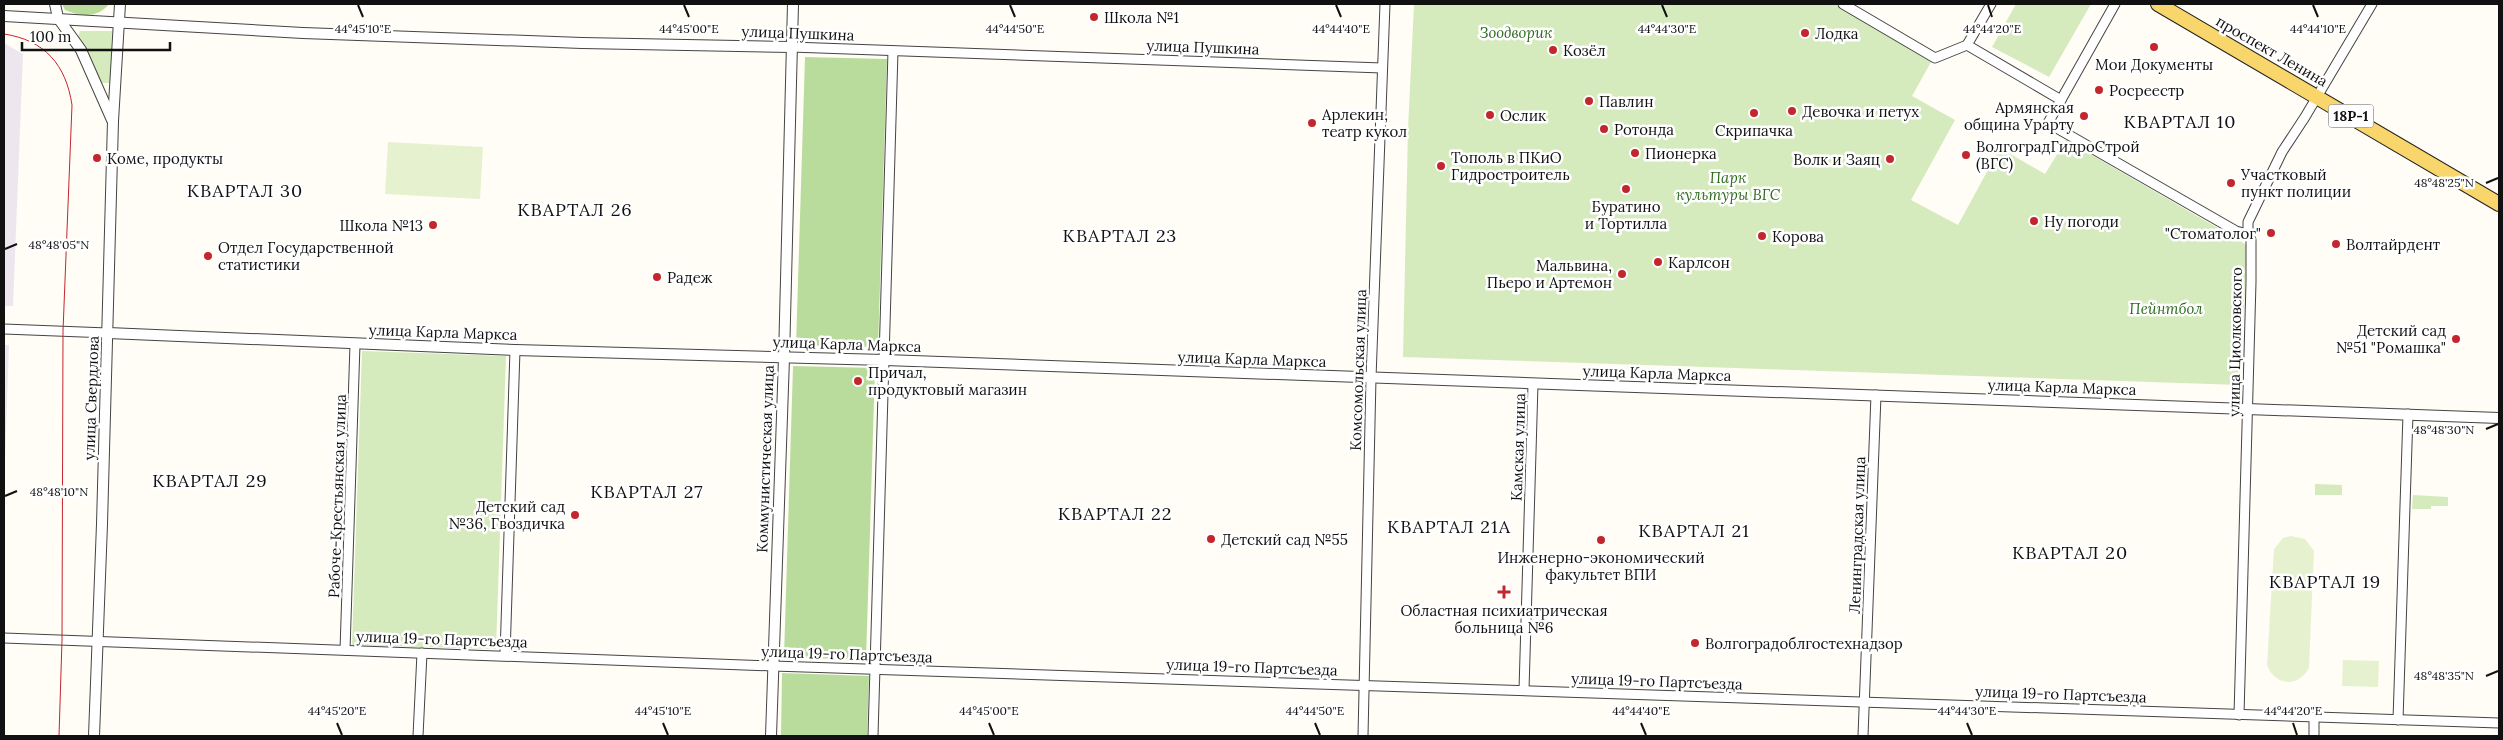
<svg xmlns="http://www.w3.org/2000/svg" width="2503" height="740" font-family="Lora,serif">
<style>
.industrial{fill:#eee6ef}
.green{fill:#d5ebbd}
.forest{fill:#b9dc9c}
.pitch{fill:#e6f2cf}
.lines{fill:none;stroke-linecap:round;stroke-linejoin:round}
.minor-casing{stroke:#444;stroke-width:11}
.tertiary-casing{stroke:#444;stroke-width:12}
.primary-casing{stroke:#222;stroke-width:16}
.minor{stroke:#fff;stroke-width:9}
.tertiary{stroke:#fff;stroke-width:10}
.primary{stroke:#f9d66b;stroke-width:14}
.tram{stroke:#c4262e;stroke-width:1}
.ticks{fill:none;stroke:#111;stroke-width:2}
.poi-dot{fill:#c4262e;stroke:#fff;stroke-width:2}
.labels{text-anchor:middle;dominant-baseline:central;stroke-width:5;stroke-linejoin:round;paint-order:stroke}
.shield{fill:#fff;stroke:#585858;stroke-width:1}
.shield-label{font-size:14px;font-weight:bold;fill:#111}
.poi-label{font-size:15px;fill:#111;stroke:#fff;text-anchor:start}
.park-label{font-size:15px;font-style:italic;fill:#2f6b1f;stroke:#fff}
.street-label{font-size:15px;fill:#111;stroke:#fff}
.quarter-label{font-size:18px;letter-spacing:1px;fill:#111;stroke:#fff}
.ticks-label{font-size:12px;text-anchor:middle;fill:#111;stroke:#fff;stroke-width:5;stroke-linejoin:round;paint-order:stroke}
</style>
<rect width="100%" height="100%" fill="#fffdf5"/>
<g class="industrial">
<path d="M 4,43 L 23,54 L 13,306 L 4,306 Z"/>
<path d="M 4,345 L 9,345 L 4,489 Z"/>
</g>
<g class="green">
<path d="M 1414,4 L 1834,4 L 1931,62 L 1912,96 L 1955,120 L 1911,200 L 1958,225 L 2000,148 L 2045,174 L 2066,140 L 2247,245 L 2240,385 L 1403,357 L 1408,129 Z"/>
<path d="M 2016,4 L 2091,4 L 2049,77 L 1992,47 Z"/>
<path d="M 80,31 L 112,31 L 110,83 L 101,83 L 78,37 Z"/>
<path d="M 362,351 L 506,356 L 496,649 L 352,645 Z"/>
<path d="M 2315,484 L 2342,485 L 2342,495 L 2315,495 Z"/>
<path d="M 2413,495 L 2448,497 L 2448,506 L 2431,506 L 2431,509 L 2412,509 Z"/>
</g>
<g class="forest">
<path d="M 62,4 L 109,4 C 98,18 81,17 65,10 Z"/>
<path d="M 805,57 L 887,59 L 878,347 L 796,345 Z"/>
<path d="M 793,366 L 875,368 L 866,660 L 784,657 Z"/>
<path d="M 782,673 L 869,676 L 867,736 L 781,736 Z"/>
</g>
<g class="pitch">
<path d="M 388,142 L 483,147 L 480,199 L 385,194 Z"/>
<path d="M 2291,536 L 2305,539 L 2314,551 L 2309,668 C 2298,688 2275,686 2267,665 L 2274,549 L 2283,538 Z"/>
<path d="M 2343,660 L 2379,661 L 2378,687 L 2342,686 Z"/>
</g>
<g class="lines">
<g class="minor-casing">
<g id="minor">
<path d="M 1843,4 L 1935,58 L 1967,45"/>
<path d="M 2115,4 L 2048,123 L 2236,231 L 2248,234"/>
<path d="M 1967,45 L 2061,100"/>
<path d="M 1967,45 L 1991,4"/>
<path d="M 791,47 L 1382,68"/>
<path d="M 4,329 L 108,333"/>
<path d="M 4,638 L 773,666 L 2499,723"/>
<path d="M 345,650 L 355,344"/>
<path d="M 505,655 L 515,350"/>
<path d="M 1524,690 L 1533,384"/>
<path d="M 2239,715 L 2251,282 L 2251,240 L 2248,234 L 2248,222 L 2282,152 L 2305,117 L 2372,4"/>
<path d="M 2398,720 L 2408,414"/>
<path d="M 418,736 L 422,653"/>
<path d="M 873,736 L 893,51"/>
<path d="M 1363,736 L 1371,378 L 1385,4"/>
<path d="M 1863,736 L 1876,395"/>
<path d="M 2314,736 L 2314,717"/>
</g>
</g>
<g class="tertiary-casing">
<g id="tertiary">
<path d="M 55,4 L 58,18 L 81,50 L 112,120"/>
<path d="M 4,16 L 303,33 L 582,43 L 791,47"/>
<path d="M 108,333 L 515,350 L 885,360 L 2499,418"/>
<path d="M 94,736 L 102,524 L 113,121 L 120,4"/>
<path d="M 771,736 L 784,358 L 793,4"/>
</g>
</g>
<g class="primary-casing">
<path id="primary" d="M 2158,4 L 2499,204"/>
</g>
<use href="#minor" class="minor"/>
<use href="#tertiary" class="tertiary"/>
<use href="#primary" class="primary"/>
<path class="tram" d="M 4,34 C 45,40 66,65 72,105 L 63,331 L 62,640 L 59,736"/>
</g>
<path class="ticks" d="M 358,5 L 363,17M 684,5 L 689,17M 1010,5 L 1015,17M 1336,5 L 1341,17M 1662,5 L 1667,17M 1988,5 L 1992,17M 2313,5 L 2318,17M 2486,183 L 2498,178M 5,249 L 17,244M 2486,429 L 2498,424M 5,496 L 17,491M 2486,676 L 2498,671M 337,723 L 342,735M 663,723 L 668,735M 989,723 L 994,735M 1315,723 L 1320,735M 1641,723 L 1646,735M 1967,723 L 1972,735M 2293,723 L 2297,735"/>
<g class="poi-dot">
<circle cx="1094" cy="17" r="5"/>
<circle cx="1805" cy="33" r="5"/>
<circle cx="2154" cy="47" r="5"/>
<circle cx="1553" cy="50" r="5"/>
<circle cx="2099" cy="90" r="5"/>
<circle cx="1589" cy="101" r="5"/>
<circle cx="1792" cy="111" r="5"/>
<circle cx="1754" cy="113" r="5"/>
<circle cx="1490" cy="115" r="5"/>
<circle cx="2084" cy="116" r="5"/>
<circle cx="1312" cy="123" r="5"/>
<circle cx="1604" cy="129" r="5"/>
<circle cx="1635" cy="153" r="5"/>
<circle cx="1966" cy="155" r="5"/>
<circle cx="97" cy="158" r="5"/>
<circle cx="1890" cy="159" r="5"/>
<circle cx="1441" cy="166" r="5"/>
<circle cx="2231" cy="183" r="5"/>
<circle cx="1626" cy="189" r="5"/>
<circle cx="2034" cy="221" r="5"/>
<circle cx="433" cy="225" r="5"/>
<circle cx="2271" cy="233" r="5"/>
<circle cx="1762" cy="236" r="5"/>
<circle cx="2336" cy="244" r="5"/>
<circle cx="208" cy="256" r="5"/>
<circle cx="1658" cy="262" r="5"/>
<circle cx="1622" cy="274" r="5"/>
<circle cx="657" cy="277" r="5"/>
<circle cx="2456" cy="339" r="5"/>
<circle cx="858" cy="381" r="5"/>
<circle cx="575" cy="515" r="5"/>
<circle cx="1211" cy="539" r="5"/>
<circle cx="1601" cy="540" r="5"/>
<path d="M1501.5 584.5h5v5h5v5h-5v5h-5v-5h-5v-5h5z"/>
<circle cx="1695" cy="643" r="5"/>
</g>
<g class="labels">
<rect class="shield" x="2328.5" y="104.5" width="45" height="23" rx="4"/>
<g class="shield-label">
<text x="2351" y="116">18Р-1</text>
</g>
<g class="poi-label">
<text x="1104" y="17">Школа №1</text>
<text x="1815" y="33">Лодка</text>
<text x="1563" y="50">Козёл</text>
<text x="2154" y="64" text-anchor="middle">Мои Документы</text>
<text x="2109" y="90">Росреестр</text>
<text x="1599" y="101">Павлин</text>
<text x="2074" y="107" text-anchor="end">Армянская<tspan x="2074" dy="17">община Урарту</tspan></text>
<text x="1802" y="111">Девочка и петух</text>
<text x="1322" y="114">Арлекин,<tspan x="1322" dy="17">театр кукол</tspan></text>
<text x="1500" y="115">Ослик</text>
<text x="1614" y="129">Ротонда</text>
<text x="1754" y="130" text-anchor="middle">Скрипачка</text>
<text x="1976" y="146">ВолгоградГидроСтрой<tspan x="1976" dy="17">(ВГС)</tspan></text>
<text x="1645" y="153">Пионерка</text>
<text x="1451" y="157">Тополь в ПКиО<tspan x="1451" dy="17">Гидростроитель</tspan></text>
<text x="107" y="158">Коме, продукты</text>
<text x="1880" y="159" text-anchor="end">Волк и Заяц</text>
<text x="2241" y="174">Участковый<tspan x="2241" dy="17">пункт полиции</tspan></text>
<text x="1626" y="206" text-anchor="middle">Буратино<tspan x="1626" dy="17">и Тортилла</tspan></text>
<text x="2044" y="221">Ну погоди</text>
<text x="423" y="225" text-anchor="end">Школа №13</text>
<text x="2261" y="233" text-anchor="end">"Стоматолог"</text>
<text x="1772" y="236">Корова</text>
<text x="2346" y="244">Волтайрдент</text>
<text x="218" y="247">Отдел Государственной<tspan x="218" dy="17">статистики</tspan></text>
<text x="1668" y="262">Карлсон</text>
<text x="1612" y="265" text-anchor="end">Мальвина,<tspan x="1612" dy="17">Пьеро и Артемон</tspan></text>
<text x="667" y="277">Радеж</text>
<text x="2446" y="330" text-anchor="end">Детский сад<tspan x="2446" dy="17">№51 "Ромашка"</tspan></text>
<text x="868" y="372">Причал,<tspan x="868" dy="17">продуктовый магазин</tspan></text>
<text x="565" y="506" text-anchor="end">Детский сад<tspan x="565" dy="17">№36, Гвоздичка</tspan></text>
<text x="1221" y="539">Детский сад №55</text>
<text x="1601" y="557" text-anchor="middle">Инженерно-экономический<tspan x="1601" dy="17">факультет ВПИ</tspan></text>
<text x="1504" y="610" text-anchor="middle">Областная психиатрическая<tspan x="1504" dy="17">больница №6</tspan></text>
<text x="1705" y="643">Волгоградоблгостехнадзор</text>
</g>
<g class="park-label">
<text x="1516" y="32">Зоодворик</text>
<text x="1728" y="177">Парк<tspan x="1728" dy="17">культуры ВГС</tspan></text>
<text x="2166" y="308">Пейнтбол</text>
</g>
<g class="street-label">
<text transform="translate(798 33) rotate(2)">улица Пушкина</text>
<text transform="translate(1203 47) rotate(2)">улица Пушкина</text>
<text transform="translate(2272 51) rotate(30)">проспект Ленина</text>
<text transform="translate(443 332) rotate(2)">улица Карла Маркса</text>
<text transform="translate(2235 342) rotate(-89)">улица Циолковского</text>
<text transform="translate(847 344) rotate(2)">улица Карла Маркса</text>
<text transform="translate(1252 359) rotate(2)">улица Карла Маркса</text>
<text transform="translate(1358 370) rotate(-88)">Комсомольская улица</text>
<text transform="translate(1657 373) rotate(2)">улица Карла Маркса</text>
<text transform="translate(2062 387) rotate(2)">улица Карла Маркса</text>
<text transform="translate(91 398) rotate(-88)">улица Свердлова</text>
<text transform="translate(1518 447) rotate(-88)">Камская улица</text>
<text transform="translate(765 459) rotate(-88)">Коммунистическая улица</text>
<text transform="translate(337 496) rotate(-88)">Рабоче-Крестьянская улица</text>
<text transform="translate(1857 535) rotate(-88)">Ленинградская улица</text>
<text transform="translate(442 639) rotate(2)">улица 19-го Партсъезда</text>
<text transform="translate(847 654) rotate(2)">улица 19-го Партсъезда</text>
<text transform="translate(1252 667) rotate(2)">улица 19-го Партсъезда</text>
<text transform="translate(1657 681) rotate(2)">улица 19-го Партсъезда</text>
<text transform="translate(2061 694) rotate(2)">улица 19-го Партсъезда</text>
</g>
<g class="quarter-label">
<text x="2180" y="121">КВАРТАЛ 10</text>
<text x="245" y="190">КВАРТАЛ 30</text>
<text x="575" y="209">КВАРТАЛ 26</text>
<text x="1120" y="235">КВАРТАЛ 23</text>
<text x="210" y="480">КВАРТАЛ 29</text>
<text x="647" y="491">КВАРТАЛ 27</text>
<text x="1115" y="513">КВАРТАЛ 22</text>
<text x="1449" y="526">КВАРТАЛ 21А</text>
<text x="1694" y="530">КВАРТАЛ 21</text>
<text x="2070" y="552">КВАРТАЛ 20</text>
<text x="2325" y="581">КВАРТАЛ 19</text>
</g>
</g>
<g class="ticks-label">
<text x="363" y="33">44°45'10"E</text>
<text x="689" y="33">44°45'00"E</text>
<text x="1015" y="33">44°44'50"E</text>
<text x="1341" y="33">44°44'40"E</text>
<text x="1667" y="33">44°44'30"E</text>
<text x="1992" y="33">44°44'20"E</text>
<text x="2318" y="33">44°44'10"E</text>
<text x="2444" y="187">48°48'25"N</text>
<text x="59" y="249">48°48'05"N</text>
<text x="2444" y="434">48°48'30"N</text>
<text x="59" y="496">48°48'10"N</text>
<text x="2444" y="680">48°48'35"N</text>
<text x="337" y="715">44°45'20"E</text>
<text x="663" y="715">44°45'10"E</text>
<text x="989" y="715">44°45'00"E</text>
<text x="1315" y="715">44°44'50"E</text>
<text x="1641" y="715">44°44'40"E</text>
<text x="1967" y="715">44°44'30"E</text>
<text x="2293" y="715">44°44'20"E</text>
</g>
<rect width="2503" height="740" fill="none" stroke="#111111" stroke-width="10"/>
<path d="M22 42v8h148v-8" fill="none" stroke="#111111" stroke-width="2.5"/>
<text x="30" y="42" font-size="15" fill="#111111" stroke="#ffffff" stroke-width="4" paint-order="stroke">100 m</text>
</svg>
